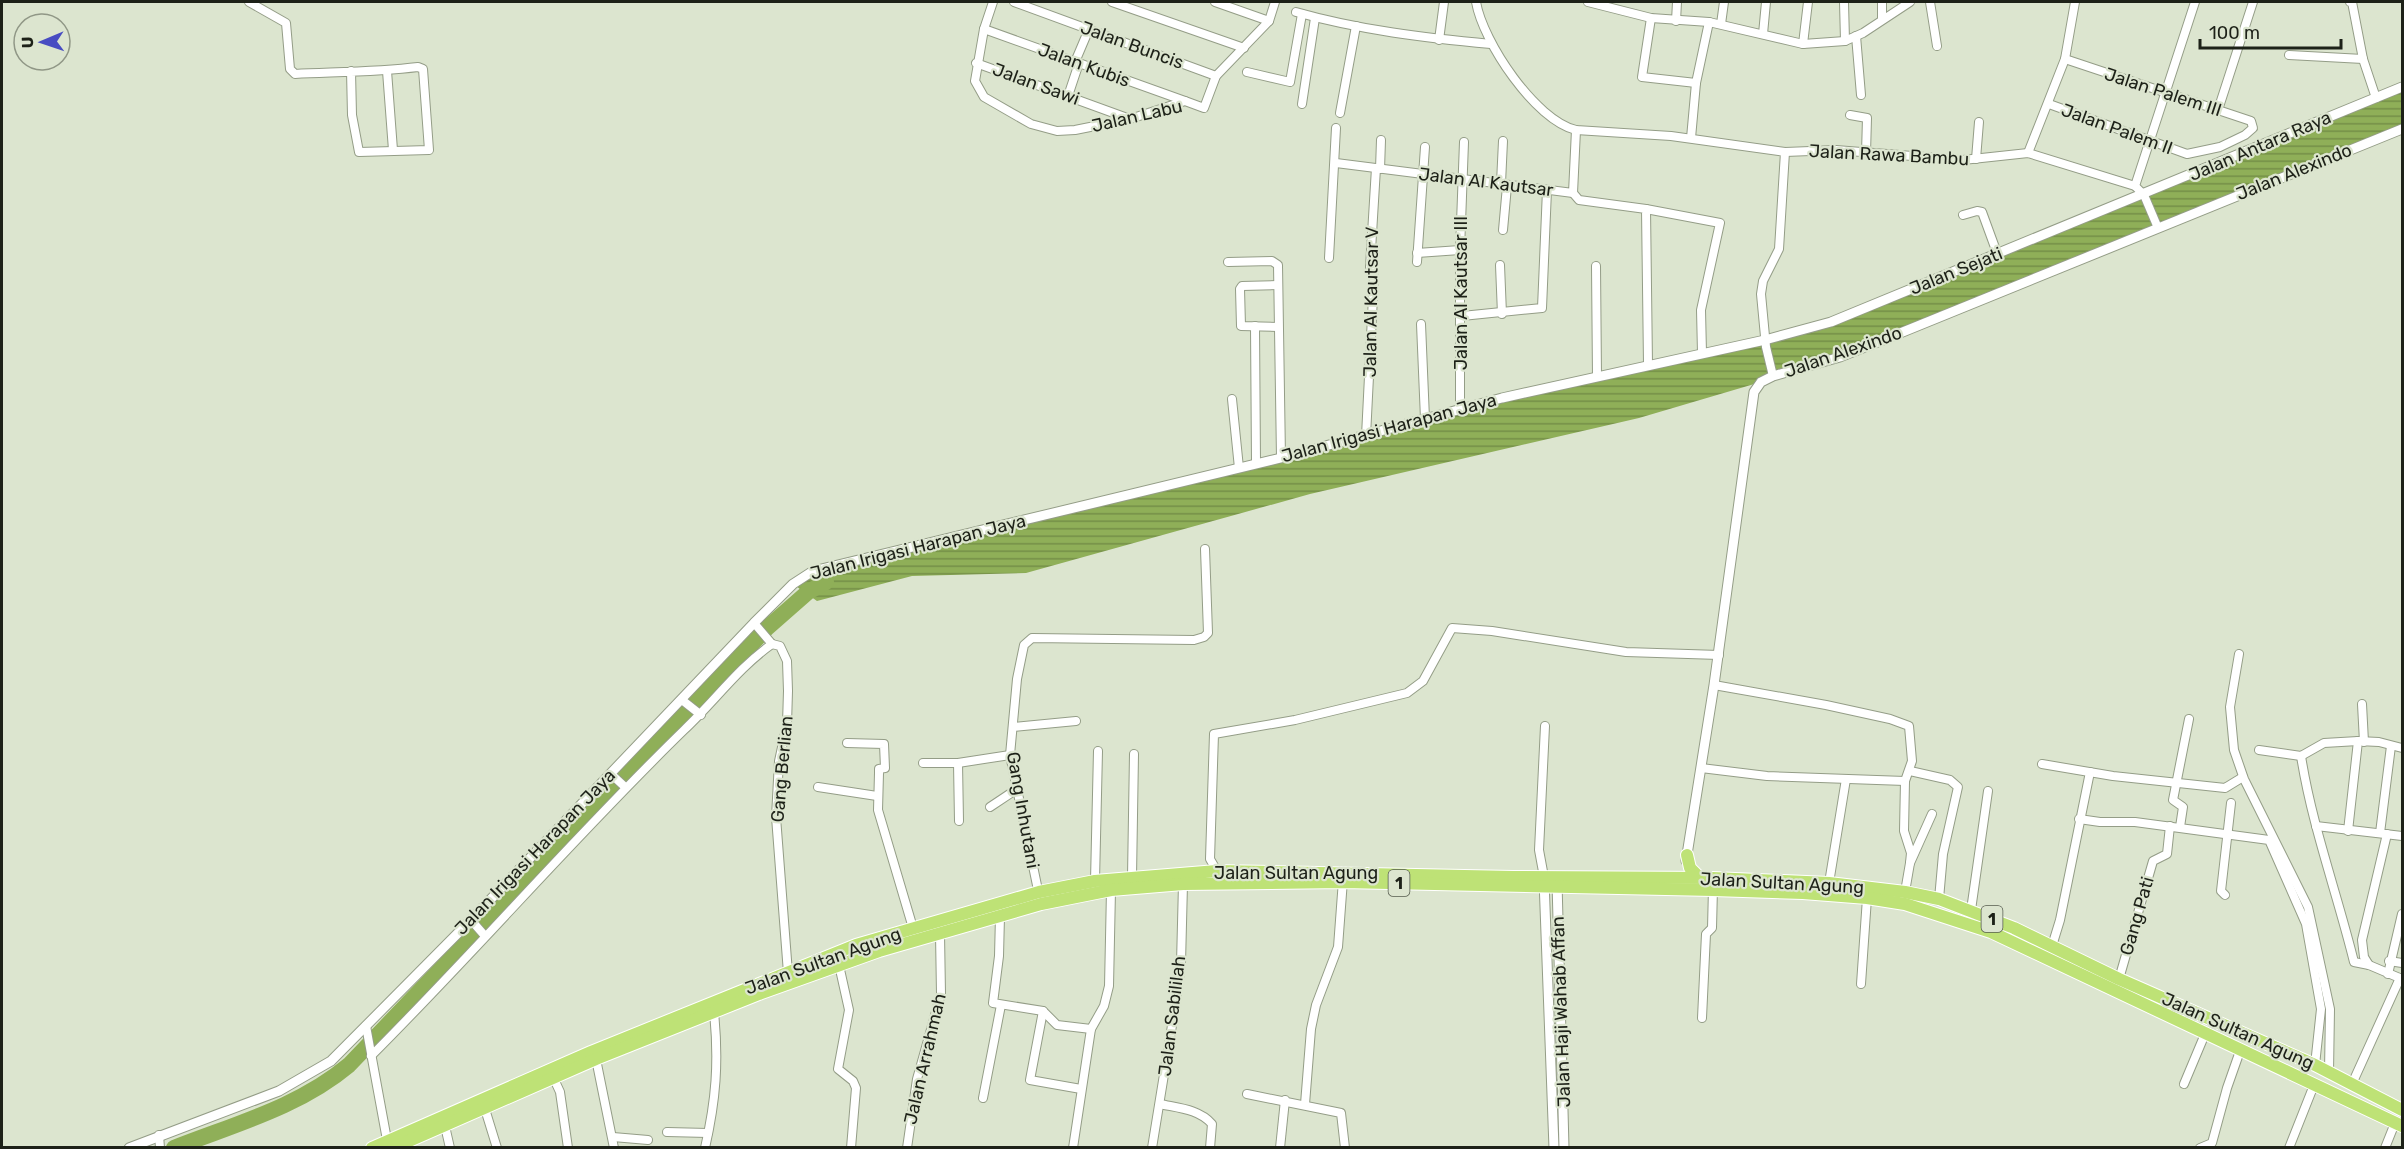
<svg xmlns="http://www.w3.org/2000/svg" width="2404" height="1149" font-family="Rubik,sans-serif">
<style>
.water{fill:url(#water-rules)}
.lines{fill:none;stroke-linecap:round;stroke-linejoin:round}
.river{stroke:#8faf58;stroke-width:16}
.minor-casing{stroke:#949d87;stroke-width:10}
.tertiary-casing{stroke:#949d87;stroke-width:11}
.trunk-casing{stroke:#fff;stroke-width:14}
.minor{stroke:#fff;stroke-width:8}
.tertiary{stroke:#fff;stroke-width:9}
.trunk{stroke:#bee276;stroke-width:12}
.labels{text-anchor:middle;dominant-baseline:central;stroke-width:4.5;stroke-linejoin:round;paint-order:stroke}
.shield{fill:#dce5cf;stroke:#565c4f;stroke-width:1.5}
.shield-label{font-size:16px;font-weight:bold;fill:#1d2118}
.street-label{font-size:18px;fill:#1d2118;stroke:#dce5cf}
</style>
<defs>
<pattern id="water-rules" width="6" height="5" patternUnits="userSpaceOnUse" patternTransform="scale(1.5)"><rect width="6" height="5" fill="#8faf58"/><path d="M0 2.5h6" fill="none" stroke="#748e48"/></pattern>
</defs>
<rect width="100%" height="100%" fill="#dce5cf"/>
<path class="water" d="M 2402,87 L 2402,129 L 1905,331 L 1761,382 L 1639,418 L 1310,494 L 1026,573 L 912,576 L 817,601 L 793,584 L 808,573 L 1831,322 Z"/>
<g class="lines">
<path class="river" d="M 174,1148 C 235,1124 299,1107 349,1065 L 767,628 L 808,592 L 826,582"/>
<g class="minor-casing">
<g id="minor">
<path d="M 249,2 L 286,23 L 290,69 L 295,74 C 336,72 377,72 418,67 L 423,69 L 429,150 L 359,152 L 352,115 L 351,71"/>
<path d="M 993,2 L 984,29 L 975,81 L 984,97 L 1031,124 L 1057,131 L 1075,130 L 1130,119 L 1185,101 L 1204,108 L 1216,76 L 1269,21 L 1275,2"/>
<path d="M 1014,2 L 1216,76"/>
<path d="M 1112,2 L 1244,48"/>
<path d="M 1215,2 L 1269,21"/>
<path d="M 1476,2 C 1483,42 1535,120 1576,130 L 1671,136 L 1785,152 L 1779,249 L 1763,281 L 1761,294 L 1766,347 L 1773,376"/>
<path d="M 1588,2 L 1651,18 L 1709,22 L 1803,44 L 1845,41 L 1863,33 L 1910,2"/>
<path d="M 1844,2 L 1845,41"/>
<path d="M 1882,2 L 1882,19"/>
<path d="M 1930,2 L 1937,46"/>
<path d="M 2350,2 L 2352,2 L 2363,59 L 2376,98"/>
<path d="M 1296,12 C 1359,30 1426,38 1491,44"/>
<path d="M 1651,18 L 1642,77 L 1696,83"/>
<path d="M 1676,21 L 1677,2"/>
<path d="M 1721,24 L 1724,2"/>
<path d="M 984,29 L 1185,101"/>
<path d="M 1763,34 L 1766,2"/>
<path d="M 1856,36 L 1861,95"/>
<path d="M 1439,40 L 1444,2"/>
<path d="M 1803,44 L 1808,2"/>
<path d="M 2289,55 L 2363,59"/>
<path d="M 1075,62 L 1089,29"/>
<path d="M 976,63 L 1130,119"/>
<path d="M 387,71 L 393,150"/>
<path d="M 1247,72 L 1290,82 L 1302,14"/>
<path d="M 1068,96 L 1079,63"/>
<path d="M 1302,104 L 1315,18"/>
<path d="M 2049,104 L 2187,154 L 2220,147 L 2245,135 L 2253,128 L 2251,121 L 2065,59"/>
<path d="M 2218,110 L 2253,2"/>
<path d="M 1340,113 L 1356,26"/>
<path d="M 1850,115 L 1867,118 L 1866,153"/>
<path d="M 1691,138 L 1696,83 L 1709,22"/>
<path d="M 1785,152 L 1836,150 L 1963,160 L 2028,153 L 2135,186"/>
<path d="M 2028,153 L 2065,59 L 2075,2"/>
<path d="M 1976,159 L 1979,122"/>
<path d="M 1336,163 L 1573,193 L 1576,130"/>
<path d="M 1380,169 L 1381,140"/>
<path d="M 1501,183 L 1503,141"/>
<path d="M 1573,193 L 1579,200 L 1646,209 L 1648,364"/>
<path d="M 1646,209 L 1720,223 L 1701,310 L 1702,353"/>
<path d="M 1963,215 L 1977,211 L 1982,212 L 1997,253"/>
<path d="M 2158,228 L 2144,195 L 2135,186 L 2195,2"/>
<path d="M 1503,230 L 1507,186"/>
<path d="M 1417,253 L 1460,250"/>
<path d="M 1329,258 L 1336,128"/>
<path d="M 1228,262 L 1272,261 L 1278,265 L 1281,458"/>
<path d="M 1417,262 L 1425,147"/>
<path d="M 1500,265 L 1502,314"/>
<path d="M 1596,266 L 1597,377"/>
<path d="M 1462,316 L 1542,308 L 1547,190"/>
<path d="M 1421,324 L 1425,419"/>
<path d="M 1255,326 L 1256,463"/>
<path d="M 1278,327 L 1241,326 L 1240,289 L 1242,286 L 1278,285"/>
<path d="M 1232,399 L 1239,468"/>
<path d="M 1460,408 L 1460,250 L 1464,142"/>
<path d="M 1366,436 L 1374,277 L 1370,267 L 1376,168"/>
<path d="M 754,623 L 772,644"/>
<path d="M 772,644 L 780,646 L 787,661 L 788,691 L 787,724 L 779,761 L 776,817 L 788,973"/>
<path d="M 2239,654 L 2230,707 L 2234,750 L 2244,779 L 2308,907 L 2330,1009 L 2329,1072"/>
<path d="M 1714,685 L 1826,705 L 1890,719 L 1909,726 L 1912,761 L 1905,781 L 1904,831 L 1911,853 L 1910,863"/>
<path d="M 682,700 L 701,715"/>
<path d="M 2362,704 L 2364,742"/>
<path d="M 1013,727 L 1076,721"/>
<path d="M 847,743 L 884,744 L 885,768 L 879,769 L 879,773 L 878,810 L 913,928"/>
<path d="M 2259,750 L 2301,756 L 2324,743 L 2358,741 L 2379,742 L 2402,748"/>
<path d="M 2301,756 C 2312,826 2337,893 2354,962 L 2369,965 L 2402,979"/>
<path d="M 923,763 L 958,763 L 1010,755"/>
<path d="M 958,763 L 959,821"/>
<path d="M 2042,764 L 2113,776 L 2225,788 L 2243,777"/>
<path d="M 1701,768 L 1767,776 L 1905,781"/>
<path d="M 1910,771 L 1950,780 L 1958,787 L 1943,854 L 1939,899"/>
<path d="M 611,774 L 625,787"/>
<path d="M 818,787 L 877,796"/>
<path d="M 990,807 L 1017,789"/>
<path d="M 2079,819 L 2100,822 L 2135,822 L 2269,840 L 2306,924 L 2321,1009 L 2315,1065"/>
<path d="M 2316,826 L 2402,836"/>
<path d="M 2180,827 L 2183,807 L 2173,800 L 2189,719"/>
<path d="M 2348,831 L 2358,741"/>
<path d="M 2380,833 L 2391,746"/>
<path d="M 1217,871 L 1210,859 L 1214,734 L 1295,720 L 1407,693 L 1423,681 L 1452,628 L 1492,631 L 1626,652 L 1719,655"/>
<path d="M 1132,877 L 1134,754"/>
<path d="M 1544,877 L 1539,850 L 1545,726"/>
<path d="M 1095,881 L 1098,751"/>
<path d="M 1829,883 L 1846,779"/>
<path d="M 1905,892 L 1910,863 L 1932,814"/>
<path d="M 1039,895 L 1010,755 L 1017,679 L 1024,645 L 1032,638 L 1194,640 L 1204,637 L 1208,633 L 1205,549"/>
<path d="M 2225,895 L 2221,891 L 2231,803"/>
<path d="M 1971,910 L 1988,791"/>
<path d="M 1000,916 L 999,956 L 993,1003 L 1043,1011 L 1057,1025 L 1091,1029"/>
<path d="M 471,920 L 485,936"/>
<path d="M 2052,946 L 2060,920 L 2090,772"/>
<path d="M 2389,961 L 2402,963"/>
<path d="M 839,965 L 849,1010 L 838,1069 L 853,1081 L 856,1088 L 851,1148"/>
<path d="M 2369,965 L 2364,957 L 2362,940 L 2387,834"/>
<path d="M 2388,974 L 2402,914"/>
<path d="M 2119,979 L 2153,861 L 2167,854 L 2170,826"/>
<path d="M 1861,984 L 1867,898"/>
<path d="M 1043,1011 L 1030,1080 L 1081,1089"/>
<path d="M 1702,1018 L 1706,934 L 1712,928 L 1713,888"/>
<path d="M 366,1026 L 387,1140"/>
<path d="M 371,1056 C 478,949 576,835 684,730 C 714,702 738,668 772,644"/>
<path d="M 596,1059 L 614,1148"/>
<path d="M 554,1079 L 560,1092 L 568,1148"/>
<path d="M 2184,1084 L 2205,1034"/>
<path d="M 2352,1084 L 2400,978"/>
<path d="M 1247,1094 L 1341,1113 L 1345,1148"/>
<path d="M 983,1098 L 1001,1005"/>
<path d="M 1160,1104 C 1178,1108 1199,1109 1212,1124 L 1210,1148"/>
<path d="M 1305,1104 L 1311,1029 L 1316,1005 L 1338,947 L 1343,880"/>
<path d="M 485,1109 L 497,1148"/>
<path d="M 445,1126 L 450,1148"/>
<path d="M 667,1132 L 708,1133"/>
<path d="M 159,1135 L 160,1148"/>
<path d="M 613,1137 L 648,1140"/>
<path d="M 705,1148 C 716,1100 719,1062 714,1012"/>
<path d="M 907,1148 L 917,1079 L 941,994 L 940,934"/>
<path d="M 1073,1148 L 1091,1029 L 1104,1006 L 1109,986 L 1111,890"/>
<path d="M 1152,1148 L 1176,1001 L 1181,963 L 1183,884"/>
<path d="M 1280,1148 L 1285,1100"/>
<path d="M 2200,1148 L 2212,1143 L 2227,1088 L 2240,1051"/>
<path d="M 2289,1148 L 2314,1085"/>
<path d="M 2385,1148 L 2395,1123"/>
</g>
</g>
<g class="tertiary-casing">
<g id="tertiary">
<path d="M 1686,861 L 1714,685 L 1754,392 L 1761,382 L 1773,376 L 1840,357 L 1883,340 L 2402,129"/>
<path d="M 1544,880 L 1554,1148"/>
<path d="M 1557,882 L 1564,1148"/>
<path d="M 129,1148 L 279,1091 L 331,1061 L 471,920 L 754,623 L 793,584 L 813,571 L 1281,458 L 1502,398 L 1765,340 L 1831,322 L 2402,87"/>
</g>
</g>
<g class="trunk-casing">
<g id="trunk">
<path d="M 1687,855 L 1690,868 L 1700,878"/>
<path d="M 372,1148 L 591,1052 L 856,945 L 1039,892 L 1095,881 L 1217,871 L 1513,877 L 1713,878 L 1829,883 L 1905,892 L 1939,899 L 2014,928 L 2119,979 L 2315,1065 L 2402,1110"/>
<path d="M 393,1148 L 596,1059 L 759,994 L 879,951 L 1041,904 L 1111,890 L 1183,884 L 1343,882 L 1713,890 L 1803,893 L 1867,898 L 1905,904 L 1991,932 L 2402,1126"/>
</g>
</g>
<use href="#minor" class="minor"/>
<use href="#tertiary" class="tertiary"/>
<use href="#trunk" class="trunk"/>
</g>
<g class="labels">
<g class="shield">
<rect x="1388.5" y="870" width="21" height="26" rx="4.5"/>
<rect x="1981.5" y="906" width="21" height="26" rx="4.5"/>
</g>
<g class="shield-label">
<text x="1399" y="883">1</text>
<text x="1992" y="919">1</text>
</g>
<g class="street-label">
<text transform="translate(1132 45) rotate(20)">Jalan Buncis</text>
<text transform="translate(1084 65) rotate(20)">Jalan Kubis</text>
<text transform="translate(1036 84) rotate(20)">Jalan Sawi</text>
<text transform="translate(2163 92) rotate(18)">Jalan Palem III</text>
<text transform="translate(1137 116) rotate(-13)">Jalan Labu</text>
<text transform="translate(2117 129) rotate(20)">Jalan Palem II</text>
<text transform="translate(2260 146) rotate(-23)">Jalan Antara Raya</text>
<text transform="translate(1889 155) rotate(3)">Jalan Rawa Bambu</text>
<text transform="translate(2294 172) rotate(-22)">Jalan Alexindo</text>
<text transform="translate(1486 182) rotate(7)">Jalan Al Kautsar</text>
<text transform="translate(1956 271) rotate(-22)">Jalan Sejati</text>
<text transform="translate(1461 293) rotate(-90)">Jalan Al Kautsar III</text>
<text transform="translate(1371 302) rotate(-89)">Jalan Al Kautsar V</text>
<text transform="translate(1843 352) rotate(-19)">Jalan Alexindo</text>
<text transform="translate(1389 428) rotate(-15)">Jalan Irigasi Harapan Jaya</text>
<text transform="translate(918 547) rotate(-14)">Jalan Irigasi Harapan Jaya</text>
<text transform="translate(782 769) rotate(-85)">Gang Berlian</text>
<text transform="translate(1023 810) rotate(80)">Gang Inhutani</text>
<text transform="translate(535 852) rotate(-46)">Jalan Irigasi Harapan Jaya</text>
<text x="1296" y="873">Jalan Sultan Agung</text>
<text transform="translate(1782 883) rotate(3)">Jalan Sultan Agung</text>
<text transform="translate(2137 916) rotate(-74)">Gang Pati</text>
<text transform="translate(823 961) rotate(-20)">Jalan Sultan Agung</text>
<text transform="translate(1561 1012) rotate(-92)">Jalan Haji Wahab Affan</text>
<text transform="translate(1172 1016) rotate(-83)">Jalan Sabililah</text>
<text transform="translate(2238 1031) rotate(24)">Jalan Sultan Agung</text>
<text transform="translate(925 1059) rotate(-77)">Jalan Arrahmah</text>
</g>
</g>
<rect width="2404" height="1149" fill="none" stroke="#1d2118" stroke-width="6"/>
<g transform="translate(42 42) rotate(268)"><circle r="28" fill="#dce5cf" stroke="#909786" stroke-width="1.5"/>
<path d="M0-4.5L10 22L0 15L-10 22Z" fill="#484cc2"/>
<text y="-9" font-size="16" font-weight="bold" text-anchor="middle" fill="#1d2118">U</text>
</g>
<path d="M2200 39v9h141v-9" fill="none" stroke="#1d2118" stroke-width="3"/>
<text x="2209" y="39" font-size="18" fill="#1d2118" stroke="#dce5cf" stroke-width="4.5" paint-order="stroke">100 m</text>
</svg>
